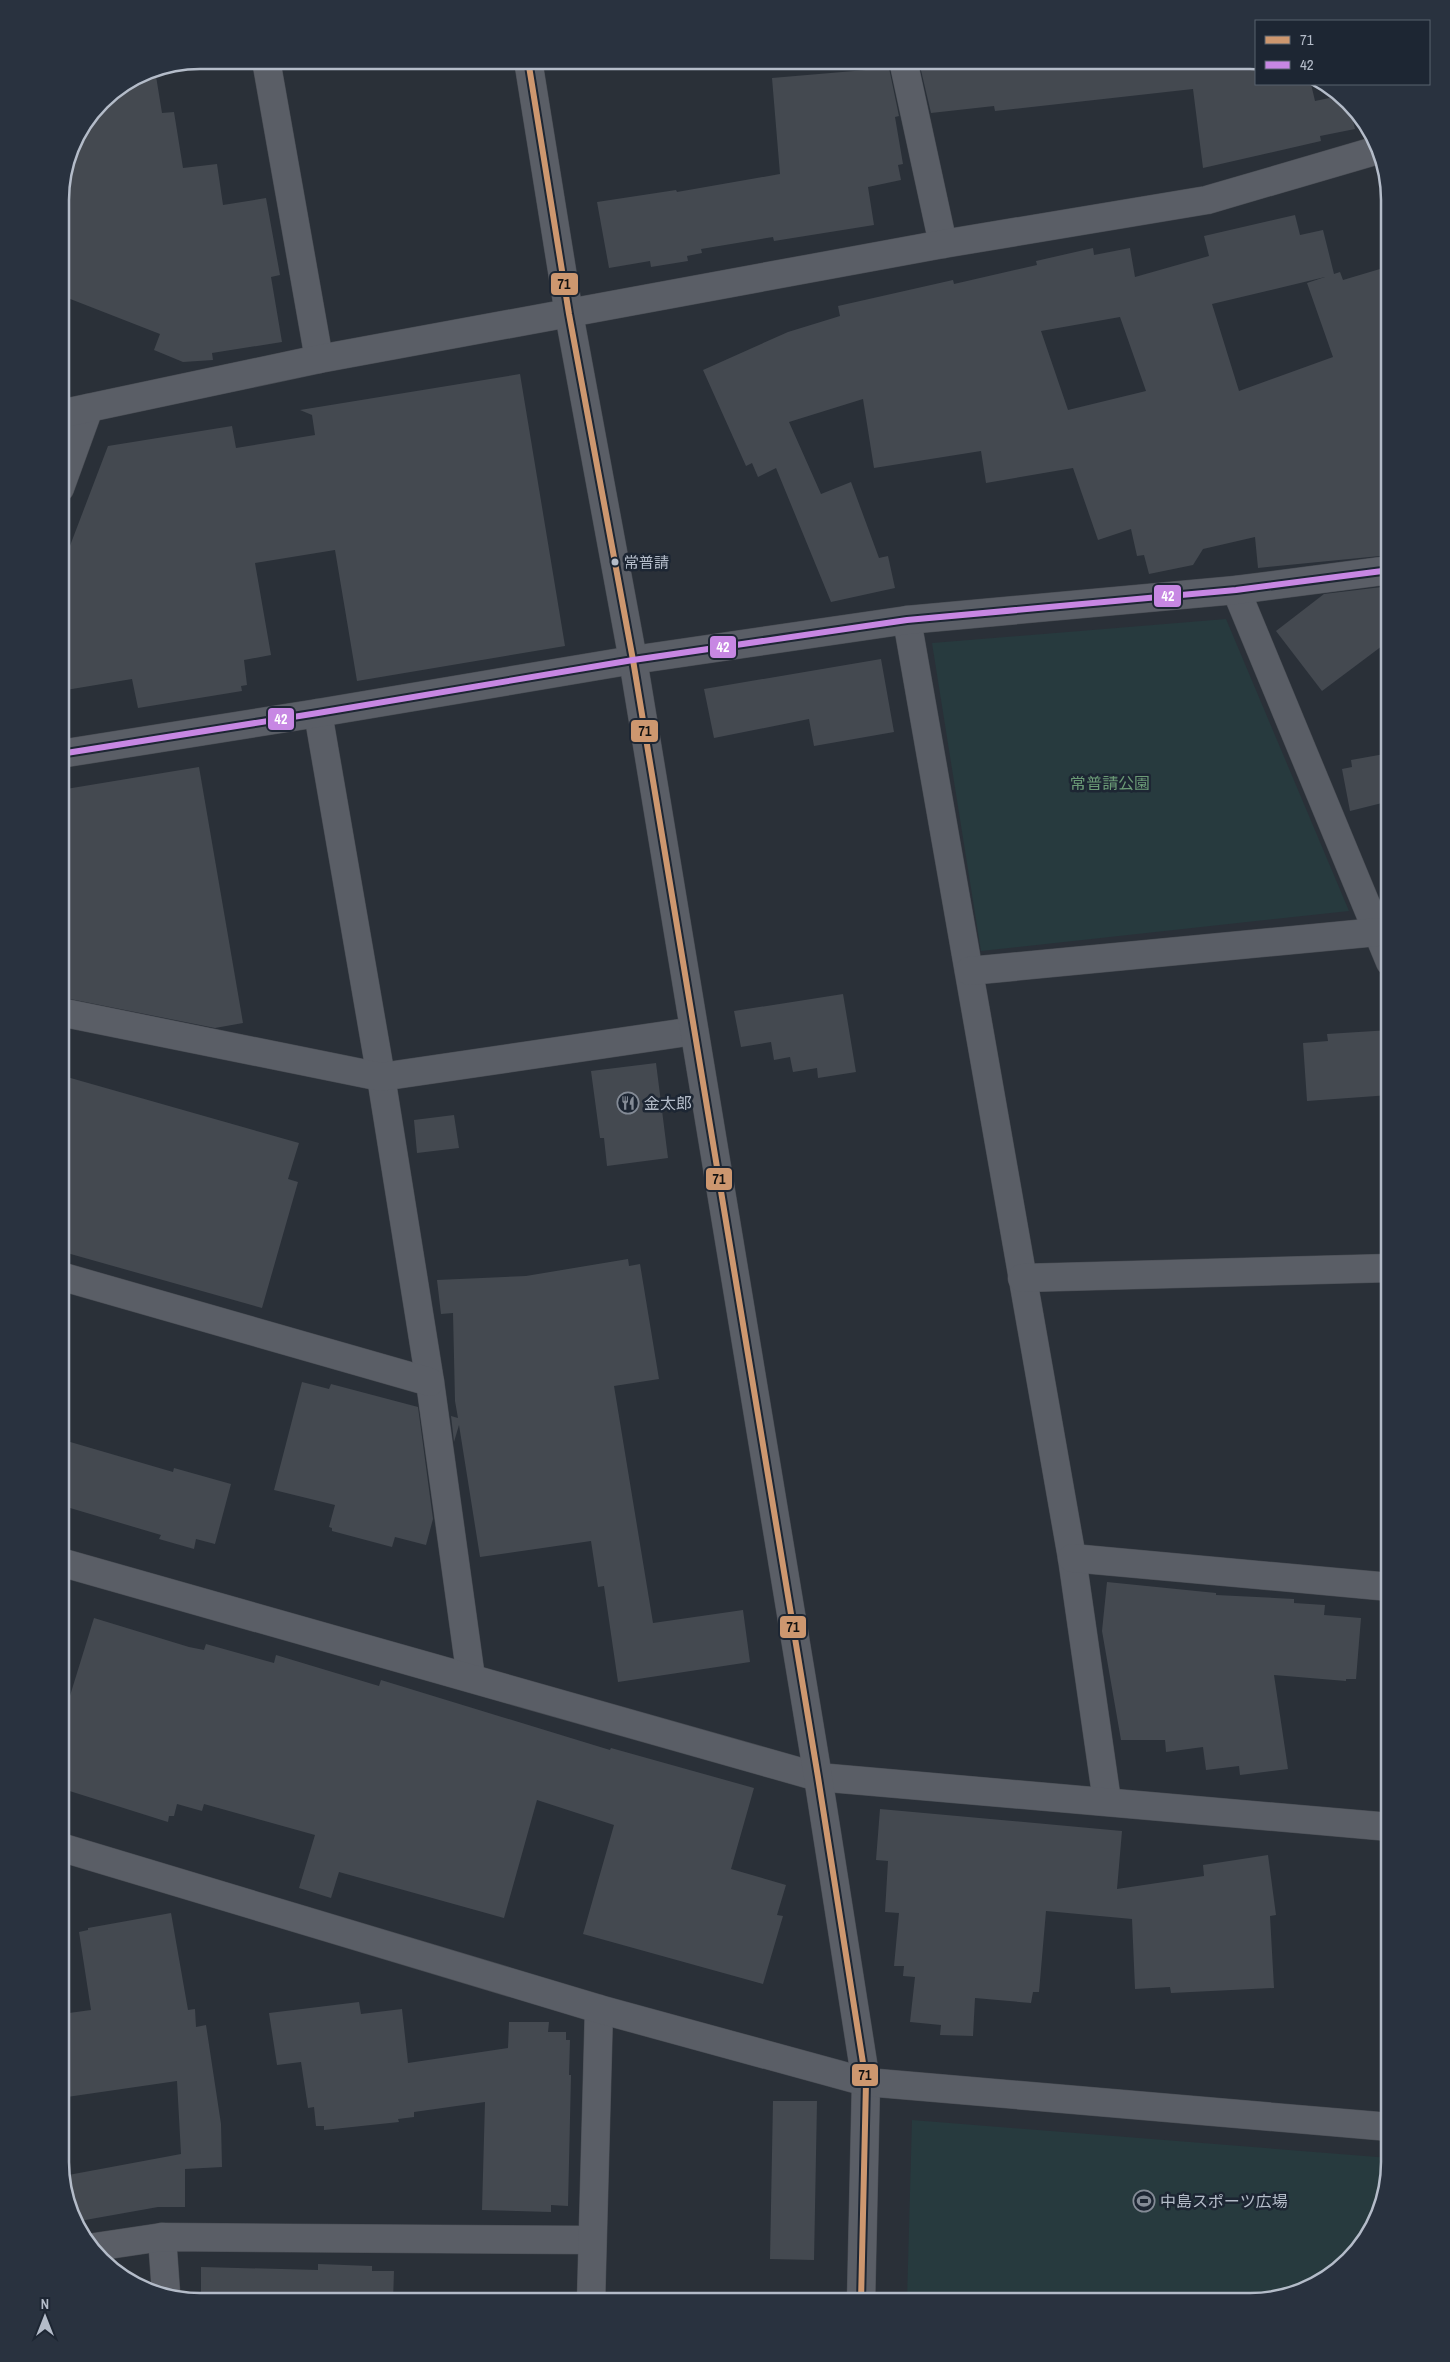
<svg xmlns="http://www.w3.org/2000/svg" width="1450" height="2362" font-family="'Archivo Narrow','Noto Sans JP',sans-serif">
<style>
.green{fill:#273a3e}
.building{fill:#444950;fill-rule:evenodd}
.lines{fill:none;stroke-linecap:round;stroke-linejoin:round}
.minor-casing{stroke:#484c53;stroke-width:29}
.tertiary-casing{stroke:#484c53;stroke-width:29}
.minor{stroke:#5a5e66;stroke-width:28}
.tertiary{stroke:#5a5e66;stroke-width:28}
.bus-1-casing{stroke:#1d2633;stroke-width:10}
.bus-2-casing{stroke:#1d2633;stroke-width:10}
.bus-1{stroke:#cd976f;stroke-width:6}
.bus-2{stroke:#c787e3;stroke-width:6}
.bus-dot{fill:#b4bcc9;stroke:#1d2633;stroke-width:2}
.labels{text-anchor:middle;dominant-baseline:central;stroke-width:5;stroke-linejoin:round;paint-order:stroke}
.bus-label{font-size:15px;fill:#b4bcc9;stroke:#1d2633;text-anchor:start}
.park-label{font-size:16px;fill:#6b9a76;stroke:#1d2633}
.poi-label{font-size:16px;fill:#b4bcc9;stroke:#1d2633;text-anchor:start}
.rim{fill:none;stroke:#b4bcc9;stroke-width:2.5}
.line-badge{stroke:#1d2633;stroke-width:2}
.badge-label{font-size:14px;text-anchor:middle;font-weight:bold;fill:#fff}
.pale-badge-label{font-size:14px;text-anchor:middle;font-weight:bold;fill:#111}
</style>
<rect width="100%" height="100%" fill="#2a3038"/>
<g class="green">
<path d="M 1226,619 L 1349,911 L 981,951 L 932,643 Z"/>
<path d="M 912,2120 L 1390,2158 L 1390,2162 L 1367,2240 L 1312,2287 L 1250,2302 L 907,2302 Z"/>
</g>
<g class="building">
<path d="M 943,60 L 1256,60 L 1256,84 L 1311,84 L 1315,101 L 1339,96 L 1350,109 L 1355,129 L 1320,136 L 1321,141 L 1203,168 L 1193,89 L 995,111 L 994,106 L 931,113 L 920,66 L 943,64 Z"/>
<path d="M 889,68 L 899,116 L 895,117 L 903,164 L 898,165 L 901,180 L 868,187 L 874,225 L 774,241 L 773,237 L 701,249 L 702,253 L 687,256 L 688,261 L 651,267 L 650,261 L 609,268 L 597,202 L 676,190 L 677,192 L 780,174 L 772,78 Z"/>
<path d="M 156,76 L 162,113 L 174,112 L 183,168 L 217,164 L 223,205 L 266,198 L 280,275 L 271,277 L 282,342 L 212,353 L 213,360 L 183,362 L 154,350 L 160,334 L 60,295 L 60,191 L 71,146 L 101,101 L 133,80 Z"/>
<path d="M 1295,215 L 1300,235 L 1323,230 L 1334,274 L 1340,272 L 1343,280 L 1390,266 L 1390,555 L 1258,568 L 1255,537 L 1203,549 L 1193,565 L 1149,574 L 1144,555 L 1137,556 L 1131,529 L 1098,540 L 1073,468 L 986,483 L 981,451 L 874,468 L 863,399 L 789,422 L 821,494 L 851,482 L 879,558 L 888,556 L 895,588 L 831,602 L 776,468 L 758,477 L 752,463 L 746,466 L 703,370 L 788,332 L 840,316 L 838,306 L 953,280 L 954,284 L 1037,265 L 1036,261 L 1093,248 L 1094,255 L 1130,248 L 1135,277 L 1209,256 L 1204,236 ZM 1325,277 L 1307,283 L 1333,357 L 1239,391 L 1212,304 ZM 1120,317 L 1146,391 L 1068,410 L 1041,331 Z"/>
<path d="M 520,374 L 565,646 L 357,681 L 335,550 L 255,563 L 271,655 L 244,660 L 247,685 L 241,686 L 242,691 L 138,708 L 132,679 L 60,691 L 60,572 L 108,446 L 232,426 L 236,448 L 315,435 L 312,415 L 300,410 Z"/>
<path d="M 1390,586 L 1390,640 L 1322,691 L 1276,631 L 1324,594 Z"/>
<path d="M 881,659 L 894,732 L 814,746 L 809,719 L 714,738 L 704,689 Z"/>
<path d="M 1390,753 L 1390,801 L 1350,811 L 1342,769 L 1352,767 L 1351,760 Z"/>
<path d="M 199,767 L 243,1023 L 215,1028 L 60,997 L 60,790 Z"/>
<path d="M 843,994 L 856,1072 L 818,1078 L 817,1068 L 793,1072 L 790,1057 L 774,1060 L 771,1042 L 741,1047 L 734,1011 Z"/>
<path d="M 1390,1030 L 1390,1095 L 1307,1101 L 1303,1043 L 1328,1041 L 1327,1034 Z"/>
<path d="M 656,1063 L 668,1158 L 607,1166 L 604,1138 L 600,1138 L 591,1071 Z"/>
<path d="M 60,1075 L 299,1143 L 288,1179 L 298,1182 L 262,1308 L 60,1251 Z"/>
<path d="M 454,1115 L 459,1148 L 417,1153 L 414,1120 Z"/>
<path d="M 628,1259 L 629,1266 L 640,1264 L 659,1379 L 614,1386 L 653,1623 L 743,1610 L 750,1662 L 618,1682 L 604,1586 L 598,1587 L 591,1541 L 480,1557 L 459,1425 L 454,1442 L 451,1416 L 458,1418 L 455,1401 L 453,1313 L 441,1314 L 437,1280 L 526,1276 Z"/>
<path d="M 302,1382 L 329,1389 L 331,1384 L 418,1407 L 433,1519 L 426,1545 L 395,1537 L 392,1547 L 332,1531 L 332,1528 L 329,1527 L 335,1505 L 274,1490 Z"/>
<path d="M 60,1439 L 173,1472 L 174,1468 L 231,1484 L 215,1544 L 196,1539 L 194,1549 L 159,1539 L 161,1535 L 60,1505 Z"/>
<path d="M 1107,1582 L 1216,1593 L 1216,1595 L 1294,1599 L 1294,1603 L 1325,1605 L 1324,1615 L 1361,1618 L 1356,1679 L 1346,1679 L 1346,1681 L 1274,1675 L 1288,1769 L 1240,1775 L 1239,1766 L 1206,1770 L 1203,1747 L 1166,1752 L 1165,1740 L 1121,1740 L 1102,1631 Z"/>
<path d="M 94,1618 L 189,1647 L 204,1650 L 206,1644 L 274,1663 L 276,1655 L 379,1686 L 381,1680 L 610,1750 L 611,1748 L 754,1788 L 731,1869 L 786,1885 L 777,1915 L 783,1916 L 763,1984 L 583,1934 L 614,1825 L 537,1800 L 504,1918 L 339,1872 L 331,1898 L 299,1888 L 315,1835 L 204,1804 L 202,1811 L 177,1804 L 174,1816 L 169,1816 L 168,1822 L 60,1788 L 60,1728 Z"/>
<path d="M 880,1809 L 1122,1831 L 1117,1889 L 1204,1876 L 1203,1865 L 1268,1855 L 1276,1915 L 1270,1916 L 1274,1988 L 1171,1993 L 1170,1987 L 1135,1989 L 1132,1919 L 1046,1911 L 1039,1992 L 1033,1992 L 1031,2003 L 975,1998 L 973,2036 L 940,2035 L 941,2025 L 910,2022 L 915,1977 L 903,1976 L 904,1966 L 894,1966 L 899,1913 L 885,1912 L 888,1861 L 876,1860 Z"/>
<path d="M 171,1913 L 188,2010 L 195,2009 L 196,2027 L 206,2025 L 221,2124 L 222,2167 L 185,2169 L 185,2207 L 158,2207 L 74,2222 L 63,2176 L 181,2154 L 177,2081 L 60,2098 L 60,2025 L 70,2024 L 69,2013 L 91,2010 L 79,1932 L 88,1930 L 88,1928 Z"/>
<path d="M 359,2002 L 361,2014 L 402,2009 L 408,2063 L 508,2048 L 509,2022 L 549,2022 L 548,2032 L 566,2032 L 566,2040 L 570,2040 L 569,2075 L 571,2075 L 568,2206 L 551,2205 L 551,2212 L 482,2210 L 485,2102 L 414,2112 L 414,2117 L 398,2119 L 399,2122 L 324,2130 L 324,2126 L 316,2126 L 314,2107 L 308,2108 L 301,2062 L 277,2065 L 269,2013 Z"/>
<path d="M 773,2101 L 817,2101 L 814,2260 L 770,2259 Z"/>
<path d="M 318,2264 L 372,2266 L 372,2271 L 394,2271 L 393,2302 L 201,2302 L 201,2267 L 318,2270 Z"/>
</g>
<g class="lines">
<g class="minor-casing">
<g id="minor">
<path d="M 266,60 L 319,359"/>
<path d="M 903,60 L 943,244"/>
<path d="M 60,488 L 89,408"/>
<path d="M 1236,590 L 1390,962"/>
<path d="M 907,620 L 1072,1558 L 1107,1801"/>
<path d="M 318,713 L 381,1077 L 430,1382 L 471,1678"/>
<path d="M 60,754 L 318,713 L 633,660 L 907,620 L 1236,590 L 1390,570"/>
<path d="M 969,971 L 1377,932"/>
<path d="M 60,1012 L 381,1077 L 694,1031"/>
<path d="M 60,1276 L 430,1382"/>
<path d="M 1022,1278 L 1390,1268"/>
<path d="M 1072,1558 L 1390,1587"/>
<path d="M 60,1562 L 818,1777 L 1390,1827"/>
<path d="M 162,2237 L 166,2293"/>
<path d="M 95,2247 L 162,2237 L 592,2240"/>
<path d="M 591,2302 L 599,2009"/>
</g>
</g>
<g class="tertiary-casing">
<g id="tertiary">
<path d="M 528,60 L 569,314 L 633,660 L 818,1777 L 866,2082 L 861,2302"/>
<path d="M 60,414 L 319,359 L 943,244 L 1207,200 L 1378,150"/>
<path d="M 60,1847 L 599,2009 L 866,2082 L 1390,2127"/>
</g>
</g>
<use href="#minor" class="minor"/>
<use href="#tertiary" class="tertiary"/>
<g class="bus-1-casing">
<path id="bus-1" d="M 528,60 L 569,314 L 633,660 L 818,1777 L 866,2082 L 861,2302"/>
</g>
<g class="bus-2-casing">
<path id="bus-2" d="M 60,754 L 318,713 L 633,660 L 907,620 L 1236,590 L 1390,570"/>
</g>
<use href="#bus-1" class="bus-1"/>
<use href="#bus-2" class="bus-2"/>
</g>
<defs>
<g id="restaurant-ring" transform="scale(1.125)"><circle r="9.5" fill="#1d2633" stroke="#848b96" stroke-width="1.5"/><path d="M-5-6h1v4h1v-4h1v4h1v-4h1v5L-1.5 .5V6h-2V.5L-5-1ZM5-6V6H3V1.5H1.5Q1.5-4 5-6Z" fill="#848b96"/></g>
<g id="stadium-ring" transform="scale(1.125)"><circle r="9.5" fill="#1d2633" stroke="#848b96" stroke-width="1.5"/><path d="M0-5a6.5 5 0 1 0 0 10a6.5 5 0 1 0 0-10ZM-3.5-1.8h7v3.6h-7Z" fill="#848b96"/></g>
</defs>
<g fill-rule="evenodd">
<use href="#restaurant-ring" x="628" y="1103"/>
<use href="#stadium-ring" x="1144" y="2201"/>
</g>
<circle class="bus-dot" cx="615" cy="562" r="4.5"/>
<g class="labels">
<g class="bus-label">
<text x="624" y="562">常普請</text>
</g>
<g class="park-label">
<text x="1110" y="783">常普請公園</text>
</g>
<g class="poi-label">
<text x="644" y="1103">金太郎</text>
<text x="1160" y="2201">中島スポーツ広場</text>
</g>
</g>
<path d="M0 0H1450V2362H0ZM200 69H1250A131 131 0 0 1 1381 200V2162A131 131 0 0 1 1250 2293H200A131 131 0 0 1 69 2162V200A131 131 0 0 1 200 69Z" fill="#29323f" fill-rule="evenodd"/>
<path class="rim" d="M200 69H1250A131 131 0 0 1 1381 200V2162A131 131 0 0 1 1250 2293H200A131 131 0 0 1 69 2162V200A131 131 0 0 1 200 69Z"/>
<g class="line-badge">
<rect x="550" y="272" width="29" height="24" rx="5" fill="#cd976f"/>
<rect x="1153" y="584" width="29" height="24" rx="5" fill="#c787e3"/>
<rect x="709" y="635" width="28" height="24" rx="5" fill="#c787e3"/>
<rect x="267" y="707" width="28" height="24" rx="5" fill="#c787e3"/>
<rect x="630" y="719" width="29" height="24" rx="5" fill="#cd976f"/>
<rect x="705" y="1167" width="28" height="24" rx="5" fill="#cd976f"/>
<rect x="779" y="1615" width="28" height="24" rx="5" fill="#cd976f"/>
<rect x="851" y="2063" width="28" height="24" rx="5" fill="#cd976f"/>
</g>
<g class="badge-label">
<text x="1168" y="601">42</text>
<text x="723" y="652">42</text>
<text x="281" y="724">42</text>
</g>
<g class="pale-badge-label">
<text x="564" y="289">71</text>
<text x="645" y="736">71</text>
<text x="719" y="1184">71</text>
<text x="793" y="1632">71</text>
<text x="865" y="2080">71</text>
</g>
<rect x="1255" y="20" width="175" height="65" fill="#1d2633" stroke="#59626f"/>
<rect x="1265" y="36" width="25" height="8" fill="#cd976f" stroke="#59626f"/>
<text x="1300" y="45" font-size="15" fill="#b4bcc9">71</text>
<rect x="1265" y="61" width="25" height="8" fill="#c787e3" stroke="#59626f"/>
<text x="1300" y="70" font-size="15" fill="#b4bcc9">42</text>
<g transform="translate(45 2317)" stroke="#1d2633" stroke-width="4" paint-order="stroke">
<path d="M0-4L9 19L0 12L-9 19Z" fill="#b4bcc9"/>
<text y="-8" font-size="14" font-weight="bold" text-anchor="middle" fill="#b4bcc9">N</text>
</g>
</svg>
